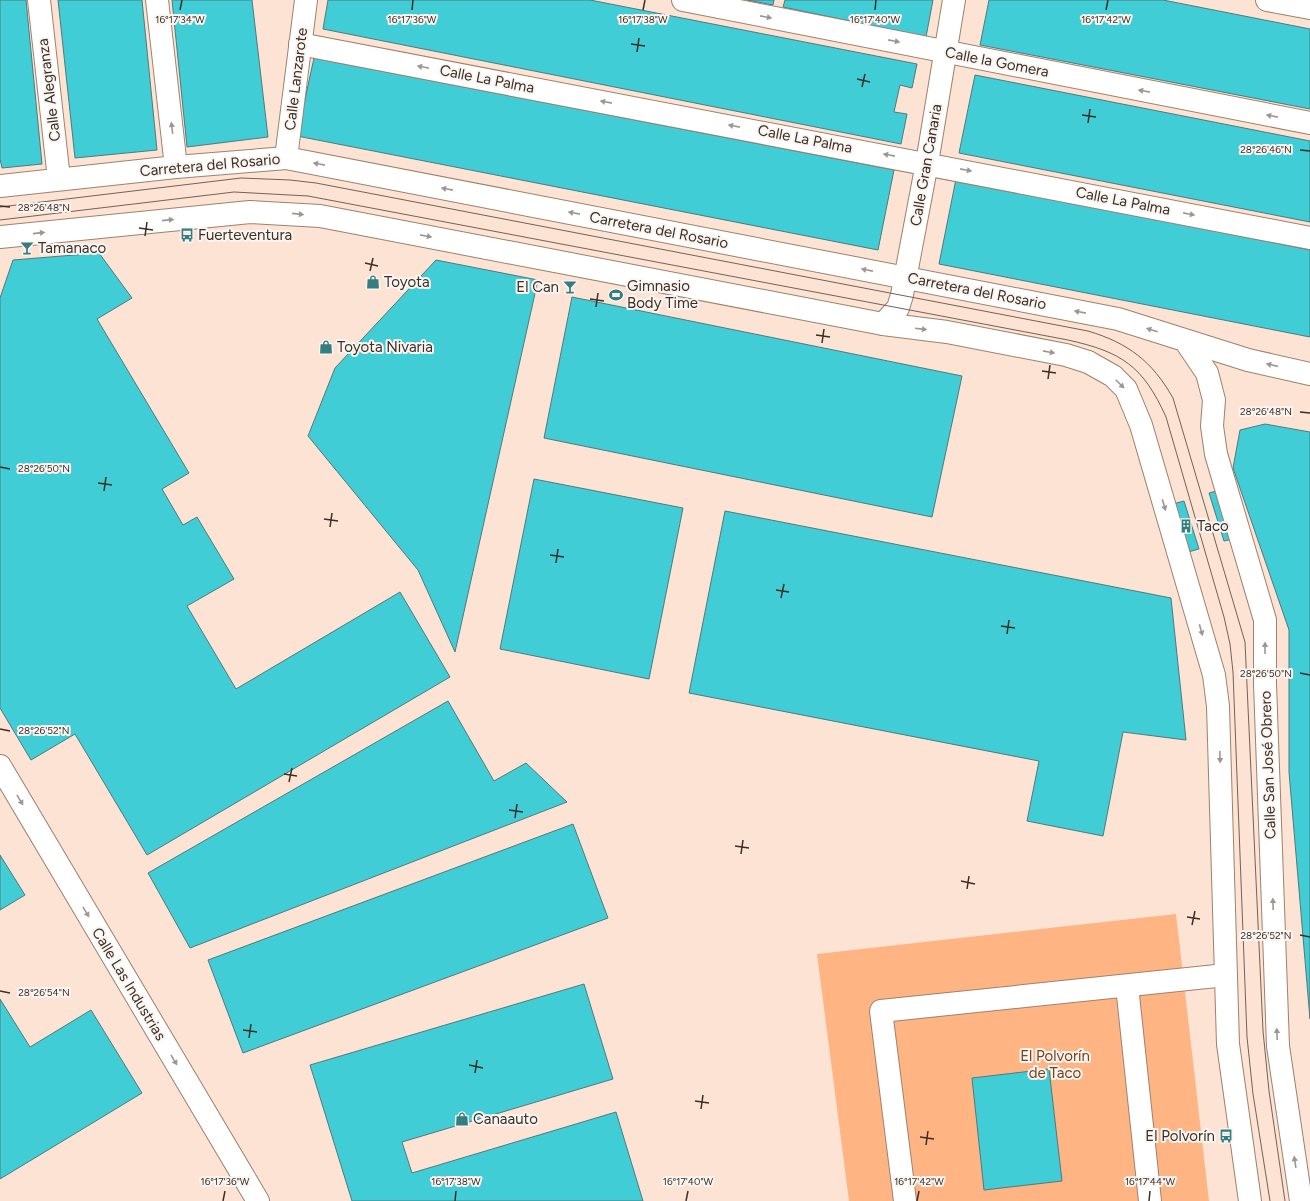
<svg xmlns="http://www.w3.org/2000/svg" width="1310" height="1201" font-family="Figtree,sans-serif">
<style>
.green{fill:#ffb484}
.building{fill:#40cdd6;stroke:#51797c}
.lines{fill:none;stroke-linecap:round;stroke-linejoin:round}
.street-casing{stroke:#9e816e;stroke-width:24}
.secondary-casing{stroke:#9e816e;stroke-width:24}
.street{stroke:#fff;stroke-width:22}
.secondary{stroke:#fff;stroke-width:22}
.tram{stroke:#726258;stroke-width:1}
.oneway{fill:#9d9793}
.ticks{fill:none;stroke:#3b2f27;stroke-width:1.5}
.labels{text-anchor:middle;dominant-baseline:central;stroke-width:4;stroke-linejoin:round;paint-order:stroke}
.street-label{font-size:15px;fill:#3b2f27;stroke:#fbf5f1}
.poi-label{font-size:15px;fill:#3b2f27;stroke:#fbf5f1;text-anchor:start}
.park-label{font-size:15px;fill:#75411b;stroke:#fbf5f1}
.ticks-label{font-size:10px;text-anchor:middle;fill:#3b2f27;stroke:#fbf5f1;stroke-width:4;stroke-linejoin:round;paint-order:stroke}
</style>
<rect width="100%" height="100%" fill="#fde3d3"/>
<path class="green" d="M 1176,914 L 1209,1201 L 849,1201 L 817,954 Z"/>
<g class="building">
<path d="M 0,0 L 26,0 L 42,164 L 2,168 L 0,159 Z"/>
<path d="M 58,0 L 142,0 L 157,150 L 75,158 Z"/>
<path d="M 172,0 L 252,0 L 268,137 L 187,147 Z"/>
<path d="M 328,0 L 590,0 L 917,64 L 912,88 L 900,85 L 894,112 L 907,114 L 901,144 L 323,29 Z"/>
<path d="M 747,0 L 774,0 L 773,5 Z"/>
<path d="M 785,0 L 933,0 L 926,37 L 783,7 Z"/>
<path d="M 989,0 L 1163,0 L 1310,29 L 1310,109 L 980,45 Z"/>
<path d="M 314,58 L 894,170 L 878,250 L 297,136 Z"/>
<path d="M 975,75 L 1310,141 L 1310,222 L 959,153 Z"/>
<path d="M 956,179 L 1310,250 L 1310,337 L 939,264 Z"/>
<path d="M 99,253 L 132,298 L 97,319 L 189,473 L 162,489 L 183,525 L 197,517 L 234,579 L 187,606 L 236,689 L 400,592 L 450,677 L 147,855 L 75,734 L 31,760 L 0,708 L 0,298 L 13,260 Z"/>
<path d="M 436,260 L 538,280 L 455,652 L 418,570 L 308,436 L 335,368 Z"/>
<path d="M 572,297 L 962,376 L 932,517 L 544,438 Z"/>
<path d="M 1265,424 L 1310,432 L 1310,1019 L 1289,772 L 1289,630 L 1233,468 L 1240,430 Z"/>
<path d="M 534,479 L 683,508 L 649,679 L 500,649 Z"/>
<path d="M 1220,490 L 1233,539 L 1224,541 L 1209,493 Z"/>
<path d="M 1184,501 L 1199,549 L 1188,552 L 1173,504 Z"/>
<path d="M 725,511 L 1171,598 L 1186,740 L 1123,732 L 1103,836 L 1027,821 L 1039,761 L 689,693 Z"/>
<path d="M 448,701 L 494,781 L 526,763 L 567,802 L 190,948 L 148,873 Z"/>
<path d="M 573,824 L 608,918 L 243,1053 L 208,960 Z"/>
<path d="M 0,855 L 25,895 L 0,910 Z"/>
<path d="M 584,984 L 613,1079 L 402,1142 L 412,1173 L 616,1112 L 643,1201 L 352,1201 L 310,1065 Z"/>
<path d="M 0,999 L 30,1047 L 91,1010 L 142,1093 L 0,1179 Z"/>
<path d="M 1049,1069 L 1062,1181 L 984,1190 L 972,1078 Z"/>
</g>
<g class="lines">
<g class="street-casing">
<g id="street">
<path d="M 39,0 L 59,179"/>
<path d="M 157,0 L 176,167"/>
<path d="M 683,0 L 1310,123"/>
<path d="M 1267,0 L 1310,8"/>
<path d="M 300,44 L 1310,238"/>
<path d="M 286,158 L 306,0"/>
<path d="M 883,324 L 898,308 L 902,295 L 927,163 L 954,0"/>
<path d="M 1186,342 L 1207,373 L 1214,400 L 1212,426 L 1216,454 L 1265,620 L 1265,684 L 1278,1046 L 1301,1201"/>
<path d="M 1088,362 L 1113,376 L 1126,389 L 1141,425 L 1214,675 L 1218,706 L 1228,1044 L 1250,1201"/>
<path d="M 0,766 L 258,1201"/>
<path d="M 1127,986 L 1150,1201"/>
<path d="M 905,1201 L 881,1011 L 1226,975"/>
</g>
</g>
<g class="secondary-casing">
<g id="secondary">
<path d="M 0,186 L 176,167 L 286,158 L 1118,319 L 1248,360 L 1310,374"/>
<path d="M 0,237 L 250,212 L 320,216 L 883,324 L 947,332 L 1066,355 L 1088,362"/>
</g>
</g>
<use href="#street" class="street"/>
<use href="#secondary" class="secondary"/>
<g class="tram">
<path d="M 0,207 L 241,178 L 290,180 L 316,183 L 1088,331 C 1128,343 1152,361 1173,398 L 1245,642 L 1263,1031 L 1269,1091 L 1285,1201"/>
<path d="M 0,220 L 234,192 L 308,196 L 1068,340 C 1122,352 1143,366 1166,417 L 1224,617 L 1230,644 L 1233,672 L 1247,1037 L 1253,1094 L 1270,1201"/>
</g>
</g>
<defs><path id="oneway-solid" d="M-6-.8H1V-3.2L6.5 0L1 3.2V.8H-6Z"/></defs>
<g class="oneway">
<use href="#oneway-solid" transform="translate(766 17) rotate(11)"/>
<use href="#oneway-solid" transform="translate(894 41) rotate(11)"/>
<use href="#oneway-solid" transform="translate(423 67) rotate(-169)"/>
<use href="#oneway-solid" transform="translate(1144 91) rotate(-169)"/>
<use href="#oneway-solid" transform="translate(606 102) rotate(-169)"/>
<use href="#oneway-solid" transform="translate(1272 116) rotate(-169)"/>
<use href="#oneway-solid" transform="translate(734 126) rotate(-169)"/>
<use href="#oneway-solid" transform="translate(172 128) rotate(-97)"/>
<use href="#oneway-solid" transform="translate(889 155) rotate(-169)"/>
<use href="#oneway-solid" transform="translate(319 164) rotate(-169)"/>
<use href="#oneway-solid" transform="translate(966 170) rotate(11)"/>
<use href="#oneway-solid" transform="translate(447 189) rotate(-169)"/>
<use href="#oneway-solid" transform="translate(574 213) rotate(-169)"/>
<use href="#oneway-solid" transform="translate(298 214) rotate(6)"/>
<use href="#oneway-solid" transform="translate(1189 214) rotate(11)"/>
<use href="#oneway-solid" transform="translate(168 220) rotate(-6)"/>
<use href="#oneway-solid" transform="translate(39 233) rotate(-6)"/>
<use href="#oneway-solid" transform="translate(426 236) rotate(11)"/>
<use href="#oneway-solid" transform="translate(867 270) rotate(-169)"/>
<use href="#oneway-solid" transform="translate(1080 312) rotate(-169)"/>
<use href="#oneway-solid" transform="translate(921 329) rotate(7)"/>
<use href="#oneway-solid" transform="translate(1152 330) rotate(-162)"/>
<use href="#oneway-solid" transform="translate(1049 352) rotate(11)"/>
<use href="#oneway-solid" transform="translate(1272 365) rotate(-167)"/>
<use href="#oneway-solid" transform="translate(1120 384) rotate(45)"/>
<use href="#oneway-solid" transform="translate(1164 505) rotate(74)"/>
<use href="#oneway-solid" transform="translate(1201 630) rotate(74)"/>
<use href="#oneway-solid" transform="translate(1265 648) rotate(-90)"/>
<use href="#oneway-solid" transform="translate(1220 757) rotate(88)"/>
<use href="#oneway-solid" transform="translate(20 800) rotate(59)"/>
<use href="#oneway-solid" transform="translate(1273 904) rotate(-92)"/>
<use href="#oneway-solid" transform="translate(86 912) rotate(59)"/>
<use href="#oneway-solid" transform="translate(1277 1034) rotate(-92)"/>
<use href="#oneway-solid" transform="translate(174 1060) rotate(59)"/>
<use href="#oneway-solid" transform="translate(1295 1162) rotate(-99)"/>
</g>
<path class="ticks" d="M 180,10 L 182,0M 412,10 L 413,0M 643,10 L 645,0M 875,10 L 876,0M 1106,10 L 1108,0M 631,44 L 645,46M 637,52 L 639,38M 857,79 L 870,82M 862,87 L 865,74M 1082,115 L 1096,117M 1088,123 L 1090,109M 1300,150 L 1310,151M 0,206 L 10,207M 139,228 L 153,230M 145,236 L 147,222M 365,263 L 378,266M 370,271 L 373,258M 590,299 L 604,301M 596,307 L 598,293M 816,335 L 830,337M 822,343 L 824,329M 1042,371 L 1056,373M 1048,379 L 1050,365M 1300,412 L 1310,413M 0,467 L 10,469M 98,483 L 112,485M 104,491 L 106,477M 324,519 L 338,521M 330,527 L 332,513M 550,555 L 564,557M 556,563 L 558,549M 776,590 L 789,592M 781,598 L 784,584M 1001,626 L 1015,628M 1007,634 L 1009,620M 1300,673 L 1310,675M 0,729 L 10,731M 284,774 L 297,776M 289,782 L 292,768M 509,810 L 523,812M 515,818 L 517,804M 735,846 L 749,848M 741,854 L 743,840M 961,881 L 975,884M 967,889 L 969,876M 1187,917 L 1200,919M 1192,925 L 1195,911M 1300,935 L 1310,937M 0,991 L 10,993M 243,1030 L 257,1032M 249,1038 L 251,1024M 469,1065 L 483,1068M 475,1073 L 477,1060M 695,1101 L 709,1103M 701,1109 L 703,1095M 920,1137 L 934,1139M 926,1145 L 928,1131M 223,1201 L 225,1191M 455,1201 L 456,1191M 686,1201 L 688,1191M 917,1201 L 919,1191M 1149,1201 L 1150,1191"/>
<defs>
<g id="bus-bare" transform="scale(1.08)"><path d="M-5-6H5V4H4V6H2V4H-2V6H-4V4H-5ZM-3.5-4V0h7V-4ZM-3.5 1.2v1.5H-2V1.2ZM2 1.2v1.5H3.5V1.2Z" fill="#347d81" stroke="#fbf5f1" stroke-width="2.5" paint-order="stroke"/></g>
<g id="bar-bare" transform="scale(1.08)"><path d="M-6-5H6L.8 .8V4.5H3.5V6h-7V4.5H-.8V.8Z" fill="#347d81" stroke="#fbf5f1" stroke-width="2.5" paint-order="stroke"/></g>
<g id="shop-bare" transform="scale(1.08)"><path d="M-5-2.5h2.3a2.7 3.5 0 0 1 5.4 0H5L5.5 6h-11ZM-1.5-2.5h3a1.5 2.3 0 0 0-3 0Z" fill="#347d81" stroke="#fbf5f1" stroke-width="2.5" paint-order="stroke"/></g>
<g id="stadium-bare" transform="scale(1.08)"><path d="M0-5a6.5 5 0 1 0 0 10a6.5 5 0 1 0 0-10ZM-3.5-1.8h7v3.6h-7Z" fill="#347d81" stroke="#fbf5f1" stroke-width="2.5" paint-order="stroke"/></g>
<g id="building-bare" transform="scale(1.08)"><path d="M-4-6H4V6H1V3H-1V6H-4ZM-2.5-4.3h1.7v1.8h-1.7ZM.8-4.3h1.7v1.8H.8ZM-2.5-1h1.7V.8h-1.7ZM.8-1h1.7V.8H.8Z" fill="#347d81" stroke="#fbf5f1" stroke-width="2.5" paint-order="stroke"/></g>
</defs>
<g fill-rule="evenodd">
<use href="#bus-bare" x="187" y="235"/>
<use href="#bar-bare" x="27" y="248"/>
<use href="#shop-bare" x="373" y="282"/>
<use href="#bar-bare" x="570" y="287"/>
<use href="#stadium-bare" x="616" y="295"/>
<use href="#shop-bare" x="326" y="347"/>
<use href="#building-bare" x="1186" y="526"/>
<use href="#shop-bare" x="462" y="1119"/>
<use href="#bus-bare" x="1226" y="1136"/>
</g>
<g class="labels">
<g class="street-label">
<text transform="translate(997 62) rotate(11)">Calle la Gomera</text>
<text transform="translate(296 79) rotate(-83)">Calle Lanzarote</text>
<text transform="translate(487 79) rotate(11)">Calle La Palma</text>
<text transform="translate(49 90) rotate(-97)">Calle Alegranza</text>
<text transform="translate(805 139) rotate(11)">Calle La Palma</text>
<text transform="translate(210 165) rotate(-5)">Carretera del Rosario</text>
<text transform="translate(926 165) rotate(-80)">Calle Gran Canaria</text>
<text transform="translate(1123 201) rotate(11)">Calle La Palma</text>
<text transform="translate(659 230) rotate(11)">Carretera del Rosario</text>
<text transform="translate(977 291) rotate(11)">Carretera del Rosario</text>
<text transform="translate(1268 765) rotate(-92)">Calle San José Obrero</text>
<text transform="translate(129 984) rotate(59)">Calle Las Industrias</text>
</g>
<g class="poi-label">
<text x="198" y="235">Fuerteventura</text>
<text x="38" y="248">Tamanaco</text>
<text x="384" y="282">Toyota</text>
<text x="627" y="286">Gimnasio<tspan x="627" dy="17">Body Time</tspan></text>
<text x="559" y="287" text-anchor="end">El Can</text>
<text x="337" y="347">Toyota Nivaria</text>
<text x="1197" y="526">Taco</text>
<text x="473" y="1119">Canaauto</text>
<text x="1215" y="1136" text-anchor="end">El Polvorín</text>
</g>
<g class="park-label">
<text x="1055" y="1056">El Polvorín<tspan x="1055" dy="17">de Taco</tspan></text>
</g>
</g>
<g class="ticks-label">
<text x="180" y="23">16°17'34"W</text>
<text x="412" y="23">16°17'36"W</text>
<text x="643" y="23">16°17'38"W</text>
<text x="875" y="23">16°17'40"W</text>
<text x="1106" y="23">16°17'42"W</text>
<text x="1266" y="153">28°26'46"N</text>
<text x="44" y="211">28°26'48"N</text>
<text x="1266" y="415">28°26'48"N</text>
<text x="44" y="472">28°26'50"N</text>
<text x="1266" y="677">28°26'50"N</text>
<text x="44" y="734">28°26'52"N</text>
<text x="1266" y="939">28°26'52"N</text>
<text x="44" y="996">28°26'54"N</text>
<text x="225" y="1185">16°17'36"W</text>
<text x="456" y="1185">16°17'38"W</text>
<text x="688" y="1185">16°17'40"W</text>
<text x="919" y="1185">16°17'42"W</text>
<text x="1150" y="1185">16°17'44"W</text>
</g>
</svg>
